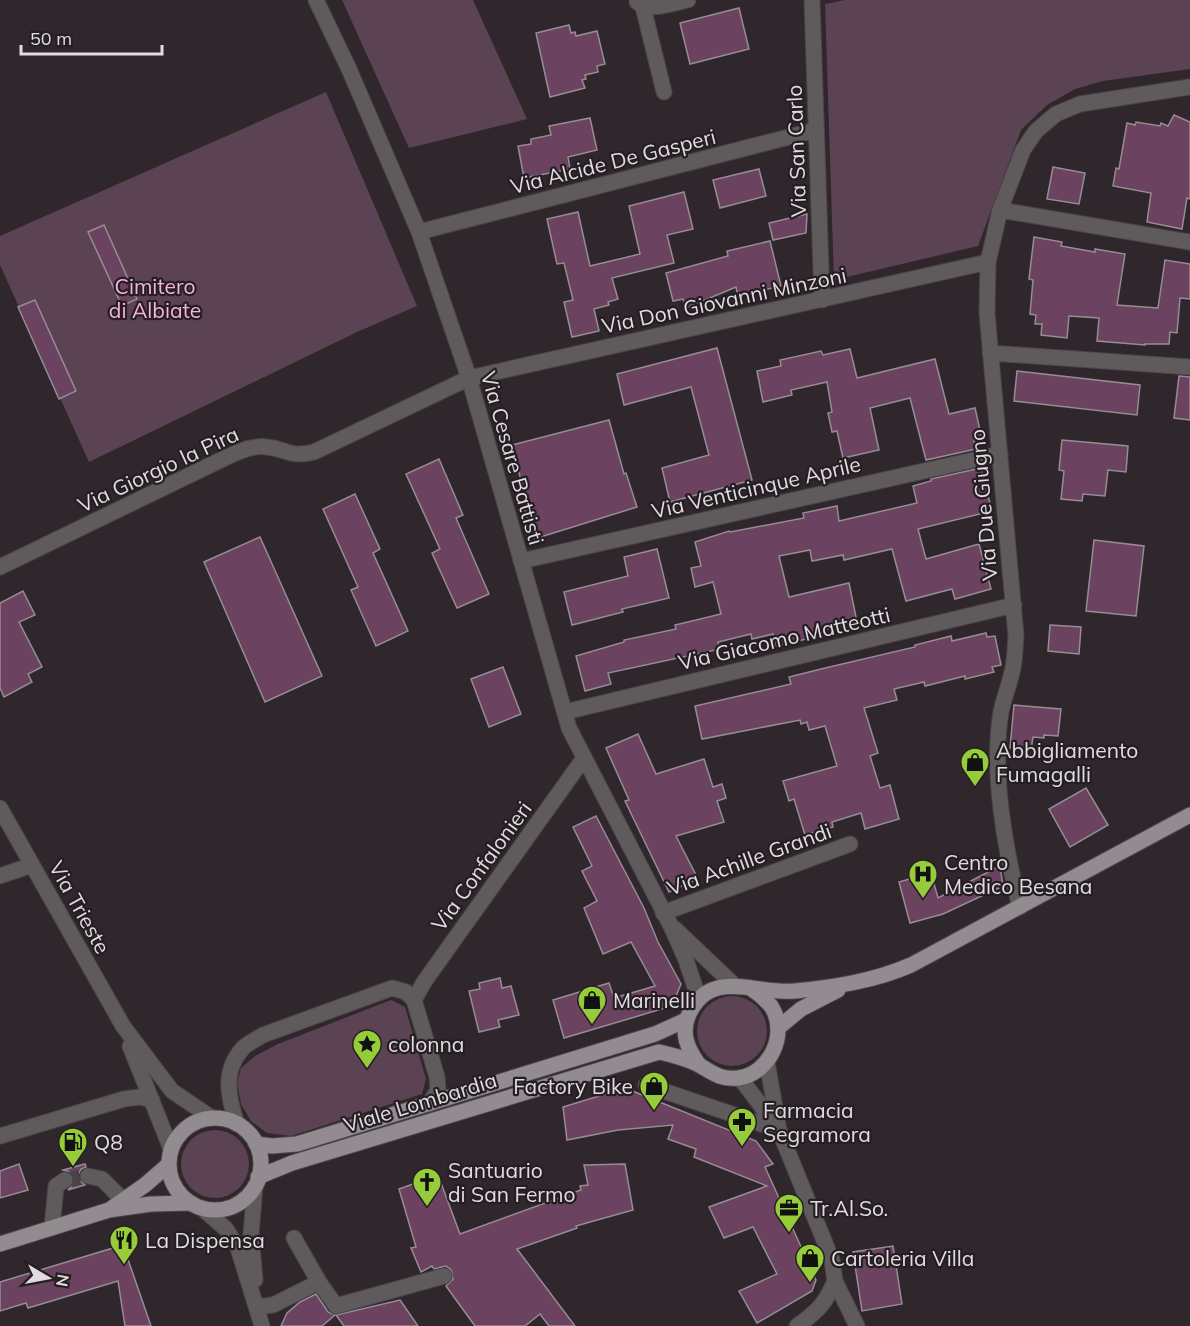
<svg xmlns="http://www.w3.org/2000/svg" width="1190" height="1326" font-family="Mulish,sans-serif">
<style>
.green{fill:#5c4354}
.building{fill:#6b4260;stroke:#968d93;stroke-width:1.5}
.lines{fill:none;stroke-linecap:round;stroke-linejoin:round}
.minor-tunnel{stroke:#4a4247;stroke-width:15;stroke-dasharray:15 8;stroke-linecap:butt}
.minor-casing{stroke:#4b4449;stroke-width:17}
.major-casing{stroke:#4b4449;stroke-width:17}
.minor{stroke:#5f5b5d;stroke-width:15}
.major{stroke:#928b90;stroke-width:15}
.labels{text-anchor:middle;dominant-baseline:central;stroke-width:4.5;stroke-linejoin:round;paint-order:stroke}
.street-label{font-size:21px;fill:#e1dce0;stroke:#251e23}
.park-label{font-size:21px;fill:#f7b2e3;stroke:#251e23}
.poi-label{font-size:21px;fill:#e1dce0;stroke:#251e23;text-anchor:start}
</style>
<rect width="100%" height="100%" fill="#2f272c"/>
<g class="green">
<path d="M 342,0 L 473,0 L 527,119 L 409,148 Z"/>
<path d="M 845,0 L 1190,0 L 1190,69 L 1103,81 L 1075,89 L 1047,105 L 1021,130 L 978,246 L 834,280 L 825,4 Z"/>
<path d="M 326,92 L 417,306 L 357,332 L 89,462 L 0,265 L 0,236 Z"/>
<circle cx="732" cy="1031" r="35"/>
<path d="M 391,1000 L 405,1007 L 426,1079 L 422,1094 L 291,1136 L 267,1133 L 251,1121 L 241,1104 L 237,1083 L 241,1068 L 255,1056 L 278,1044 Z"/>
<circle cx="215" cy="1164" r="34"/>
</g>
<g class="building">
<path d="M 739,8 L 749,49 L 690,64 L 680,23 Z"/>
<path d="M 569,25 L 571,33 L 575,32 L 576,36 L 597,31 L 605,64 L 597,66 L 598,72 L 585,75 L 586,79 L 582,80 L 585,88 L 550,97 L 536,33 Z"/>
<path d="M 1174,115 L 1190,122 L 1190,199 L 1187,198 L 1182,229 L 1147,222 L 1151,193 L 1113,186 L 1116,168 L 1119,169 L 1127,123 L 1135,125 L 1136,122 L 1160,126 L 1161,123 L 1168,126 Z"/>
<path d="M 590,118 L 597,150 L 568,157 L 570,169 L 524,178 L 518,146 L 531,144 L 531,139 L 551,135 L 549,126 Z"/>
<path d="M 1053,167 L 1085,173 L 1079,204 L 1047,199 Z"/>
<path d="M 759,169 L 766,196 L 720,208 L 713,180 Z"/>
<path d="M 684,192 L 693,229 L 667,235 L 674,263 L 612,278 L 618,299 L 608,302 L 609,305 L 594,309 L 599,331 L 572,337 L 564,302 L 573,300 L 564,263 L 557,264 L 547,219 L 578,212 L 590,266 L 640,254 L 629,206 Z"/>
<path d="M 807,214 L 806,233 L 773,240 L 769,223 Z"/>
<path d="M 104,225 L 137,299 L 122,306 L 88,232 Z"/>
<path d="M 1034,237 L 1062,242 L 1061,246 L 1095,252 L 1095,249 L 1125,254 L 1117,305 L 1158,308 L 1165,260 L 1190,264 L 1190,299 L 1180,298 L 1177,333 L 1170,332 L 1169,344 L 1145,344 L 1145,345 L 1097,341 L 1099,318 L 1069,316 L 1067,338 L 1041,335 L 1042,324 L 1035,324 L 1036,315 L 1030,314 L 1033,280 L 1029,279 Z"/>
<path d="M 770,241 L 781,286 L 738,296 L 736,287 L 686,308 L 683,299 L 673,301 L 666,273 L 728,256 L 727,251 Z"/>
<path d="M 35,300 L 76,391 L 59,399 L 18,307 Z"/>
<path d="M 717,348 L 752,480 L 670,502 L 662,468 L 709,455 L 691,387 L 624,405 L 617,374 Z"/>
<path d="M 850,349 L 857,378 L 935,359 L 949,414 L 975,408 L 982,439 L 974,441 L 976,449 L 926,460 L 910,398 L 870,408 L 879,450 L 843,458 L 837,431 L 832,432 L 828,413 L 832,412 L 827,382 L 791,390 L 792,395 L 763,402 L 757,371 L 781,366 L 780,360 L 821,351 L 823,355 Z"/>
<path d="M 1017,371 L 1140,385 L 1137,415 L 1014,401 Z"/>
<path d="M 1179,376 L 1190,377 L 1190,420 L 1174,418 Z"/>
<path d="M 609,420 L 624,474 L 626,473 L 637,507 L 534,539 L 523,505 L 527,504 L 512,445 Z"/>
<path d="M 1062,440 L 1128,446 L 1126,472 L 1108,470 L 1105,496 L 1083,494 L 1082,501 L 1061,499 L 1064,471 L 1059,470 Z"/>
<path d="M 439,459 L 463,515 L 456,518 L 489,594 L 457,608 L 432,553 L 440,549 L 406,474 Z"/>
<path d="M 981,468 L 992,511 L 918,529 L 926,559 L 979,544 L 991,589 L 955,599 L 952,589 L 906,601 L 892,549 L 844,560 L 843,555 L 812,561 L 810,550 L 779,556 L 789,597 L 849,583 L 857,622 L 810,633 L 811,638 L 776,646 L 773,634 L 752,639 L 751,634 L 718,642 L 720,649 L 608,673 L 611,684 L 585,691 L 576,656 L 624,642 L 624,640 L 676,629 L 675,625 L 721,614 L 713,582 L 695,587 L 691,568 L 701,566 L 695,542 L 729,531 L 730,532 L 804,518 L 803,513 L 837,506 L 839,521 L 917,503 L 913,486 L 931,481 L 931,479 Z"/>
<path d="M 355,494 L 380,549 L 373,553 L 408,631 L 376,646 L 351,590 L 358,587 L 323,509 Z"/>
<path d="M 260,537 L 322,676 L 265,702 L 204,562 Z"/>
<path d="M 1094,540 L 1144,546 L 1136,616 L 1086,611 Z"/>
<path d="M 657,549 L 669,598 L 622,609 L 623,612 L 572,625 L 564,592 L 628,576 L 624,557 Z"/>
<path d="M 23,591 L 35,615 L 19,622 L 42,667 L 28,674 L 32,682 L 4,697 L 0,688 L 0,603 Z"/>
<path d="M 1050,625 L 1081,627 L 1079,654 L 1048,651 Z"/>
<path d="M 986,633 L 987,637 L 995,636 L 1001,665 L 992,667 L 994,672 L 965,679 L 965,676 L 925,686 L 924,682 L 894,689 L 897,700 L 864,708 L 878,753 L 870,756 L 880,788 L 890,785 L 899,819 L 865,829 L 861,813 L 832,822 L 833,827 L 805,835 L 794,799 L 789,801 L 783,781 L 837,766 L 825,726 L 809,730 L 807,722 L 801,724 L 800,720 L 702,739 L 695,706 L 791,684 L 789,677 L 821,669 L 915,647 L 915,645 L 951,636 L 952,641 Z"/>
<path d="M 503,667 L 521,714 L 489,727 L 471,679 Z"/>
<path d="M 1014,705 L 1061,709 L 1058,736 L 1044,735 L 1044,738 L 1033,737 L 1031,750 L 1010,748 Z"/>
<path d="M 638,734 L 656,774 L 704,759 L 713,787 L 722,784 L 726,798 L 717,801 L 724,822 L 676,836 L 698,879 L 669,892 L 625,801 L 629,800 L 606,748 Z"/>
<path d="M 1086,788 L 1108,825 L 1070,847 L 1049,809 Z"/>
<path d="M 596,816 L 644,908 L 658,942 L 681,984 L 672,1006 L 564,1038 L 553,1000 L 609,983 L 614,998 L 655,986 L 631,942 L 603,954 L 584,908 L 597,901 L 582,871 L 592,866 L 573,827 Z"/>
<path d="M 1000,866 L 1003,886 L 943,914 L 910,923 L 899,882 L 931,873 L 938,898 Z"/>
<path d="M 500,978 L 502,988 L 511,986 L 519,1015 L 498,1020 L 500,1027 L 479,1032 L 469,991 L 480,989 L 479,983 Z"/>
<path d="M 625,1088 L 756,1141 L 773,1164 L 765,1167 L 816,1280 L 812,1291 L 757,1323 L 739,1291 L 777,1274 L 753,1227 L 724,1238 L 709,1207 L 767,1186 L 694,1157 L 696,1149 L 668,1139 L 673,1125 L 618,1130 L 567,1140 L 563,1107 Z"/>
<path d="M 19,1164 L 28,1190 L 0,1198 L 0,1171 Z"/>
<path d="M 85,1164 L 86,1167 L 81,1169 L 78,1175 L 79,1180 L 85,1185 L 68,1190 L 73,1185 L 75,1179 L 70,1172 L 63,1170 Z"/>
<path d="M 625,1164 L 633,1210 L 576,1226 L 577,1228 L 517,1249 L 575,1326 L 549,1326 L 540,1314 L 525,1326 L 475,1326 L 446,1286 L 453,1279 L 451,1270 L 446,1266 L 434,1269 L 432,1266 L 421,1272 L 411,1248 L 416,1247 L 399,1189 L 438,1175 L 460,1234 L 581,1190 L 580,1186 L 588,1185 L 584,1165 Z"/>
<path d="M 123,1245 L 151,1326 L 125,1326 L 118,1281 L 28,1308 L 26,1303 L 0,1311 L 0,1282 Z"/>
<path d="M 893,1246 L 902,1304 L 862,1311 L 853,1252 Z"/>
<path d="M 316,1294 L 328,1312 L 335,1315 L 322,1326 L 281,1326 L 287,1313 L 300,1302 Z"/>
<path d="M 400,1300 L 418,1326 L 344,1326 L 336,1315 Z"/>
</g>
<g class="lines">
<path class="minor-tunnel" d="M 65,1180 L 88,1176"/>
<g class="minor-casing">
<g id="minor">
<path d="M 316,0 L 349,69 L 419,232 L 469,378 L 569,728 L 671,926 L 686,960 L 699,999"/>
<path d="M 812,0 L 822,300"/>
<path d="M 637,2 C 650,12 673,3 688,0"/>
<path d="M 643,7 L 664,92"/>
<path d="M 1000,210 L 1190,242"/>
<path d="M 419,232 L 816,130"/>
<path d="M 990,353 L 1190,367"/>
<path d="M 521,561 L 1000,454"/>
<path d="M 0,567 L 229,456 C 241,451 253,445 267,447 C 288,449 289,458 314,452 L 469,378 L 988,262"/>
<path d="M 565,712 L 1014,605"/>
<path d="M 0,808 L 123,1026 L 172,1091 L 212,1118"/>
<path d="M 0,876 L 32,865"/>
<path d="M 1020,907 C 1005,851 991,770 1001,712 C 1004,697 1010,683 1013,668 C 1015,658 1015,647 1016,636 L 987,313 L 988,262 L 1000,210 L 1023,150 L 1036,131 L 1056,114 L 1080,104 L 1190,87"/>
<path d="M 663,913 L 850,844"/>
<path d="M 675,929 L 734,985"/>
<path d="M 414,1000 L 424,982 L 584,758"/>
<path d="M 130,1046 L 171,1149"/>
<path d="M 767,1062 L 779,1130 L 832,1260 L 835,1281 L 857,1326"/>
<path d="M 740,1078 L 778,1128"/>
<path d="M 646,1085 L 779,1130"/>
<path d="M 237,1124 C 228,1097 222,1071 243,1048 C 248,1043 257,1039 263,1035 L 392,988 L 406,992 L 414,1000 L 437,1077 L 438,1090 L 429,1104"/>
<path d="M 0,1136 L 124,1099 L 140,1097 L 152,1100"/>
<path d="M 88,1176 L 102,1179 L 123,1200"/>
<path d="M 202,1208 L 226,1229 L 238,1248 L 262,1326"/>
<path d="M 52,1228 L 56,1186 L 65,1180"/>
<path d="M 294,1238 L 319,1282"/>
<path d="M 255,1280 L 251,1234 L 255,1186"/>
<path d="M 257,1307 L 273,1305 L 319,1282 L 336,1306 L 444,1276"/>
<path d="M 797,1326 C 818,1311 825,1304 835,1281"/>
</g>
</g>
<g class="major-casing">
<g id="major">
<path d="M 778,1028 L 801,1009 L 838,990"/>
<path d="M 699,1065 C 688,1049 680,1034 689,1014 C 711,967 756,995 795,991 C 835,987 874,981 911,965 L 1190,815"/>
<circle cx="215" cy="1164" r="46"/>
<path d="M 256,1144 L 272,1146 L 297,1144 L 655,1034 L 686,1020"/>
<path d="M 258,1177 L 292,1163 L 659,1052 C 672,1055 688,1059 699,1065 C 713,1073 721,1080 738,1078 C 770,1074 789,1033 771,1006 C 765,999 758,993 750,988"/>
<path d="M 112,1208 L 145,1185 L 168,1165"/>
<path d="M 0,1244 L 109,1210 L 151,1204 L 191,1203"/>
</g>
</g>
<use href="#minor" class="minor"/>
<use href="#major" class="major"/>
</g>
<defs>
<g id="shop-pin" transform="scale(1.5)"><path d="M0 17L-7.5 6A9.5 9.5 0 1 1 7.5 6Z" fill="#96cc39" stroke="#251e23"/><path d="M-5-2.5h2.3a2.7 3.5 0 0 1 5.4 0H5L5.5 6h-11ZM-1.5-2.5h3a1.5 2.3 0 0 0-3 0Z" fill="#111"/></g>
<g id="hospital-pin" transform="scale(1.5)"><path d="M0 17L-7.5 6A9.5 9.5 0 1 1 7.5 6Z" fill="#96cc39" stroke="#251e23"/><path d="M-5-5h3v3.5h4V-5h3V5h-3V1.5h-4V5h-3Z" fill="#111"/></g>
<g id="sight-pin" transform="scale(1.5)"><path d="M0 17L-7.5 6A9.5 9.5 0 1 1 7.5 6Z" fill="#96cc39" stroke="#251e23"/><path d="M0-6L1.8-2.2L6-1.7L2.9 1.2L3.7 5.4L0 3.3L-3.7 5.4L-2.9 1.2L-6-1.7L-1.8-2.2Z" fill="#111"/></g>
<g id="pharmacy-pin" transform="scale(1.5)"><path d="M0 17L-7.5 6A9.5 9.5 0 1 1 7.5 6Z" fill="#96cc39" stroke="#251e23"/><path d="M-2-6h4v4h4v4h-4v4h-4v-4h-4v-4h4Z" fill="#111"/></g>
<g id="fuel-pin" transform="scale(1.5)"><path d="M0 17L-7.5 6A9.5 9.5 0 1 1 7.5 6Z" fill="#96cc39" stroke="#251e23"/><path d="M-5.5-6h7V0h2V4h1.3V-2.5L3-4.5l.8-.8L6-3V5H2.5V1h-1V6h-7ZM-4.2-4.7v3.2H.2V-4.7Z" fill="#111"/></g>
<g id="church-pin" transform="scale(1.5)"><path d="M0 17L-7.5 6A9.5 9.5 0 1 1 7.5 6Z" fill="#96cc39" stroke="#251e23"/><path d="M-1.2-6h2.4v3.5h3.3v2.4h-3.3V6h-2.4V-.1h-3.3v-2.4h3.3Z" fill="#111"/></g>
<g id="office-pin" transform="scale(1.5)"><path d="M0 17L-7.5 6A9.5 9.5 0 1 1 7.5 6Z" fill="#96cc39" stroke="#251e23"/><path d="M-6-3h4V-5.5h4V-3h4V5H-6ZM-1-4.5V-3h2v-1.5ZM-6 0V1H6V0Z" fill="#111"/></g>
<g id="restaurant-pin" transform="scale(1.5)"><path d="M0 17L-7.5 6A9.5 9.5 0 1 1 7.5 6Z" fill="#96cc39" stroke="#251e23"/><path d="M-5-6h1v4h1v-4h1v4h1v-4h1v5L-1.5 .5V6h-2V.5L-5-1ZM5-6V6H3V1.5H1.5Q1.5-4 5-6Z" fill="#111"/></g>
</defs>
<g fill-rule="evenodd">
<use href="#shop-pin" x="975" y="762"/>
<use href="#hospital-pin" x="923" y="874"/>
<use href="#shop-pin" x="592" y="1000"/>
<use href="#sight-pin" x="367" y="1044"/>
<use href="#shop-pin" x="654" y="1086"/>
<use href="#pharmacy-pin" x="742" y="1122"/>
<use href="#fuel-pin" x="73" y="1142"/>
<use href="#church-pin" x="427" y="1182"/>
<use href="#office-pin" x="789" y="1208"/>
<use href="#restaurant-pin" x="124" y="1240"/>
<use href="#shop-pin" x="810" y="1258"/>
</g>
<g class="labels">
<g class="street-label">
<text transform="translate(796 151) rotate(-92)">Via San Carlo</text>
<text transform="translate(613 161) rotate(-14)">Via Alcide De Gasperi</text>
<text transform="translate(724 300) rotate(-12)">Via Don Giovanni Minzoni</text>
<text transform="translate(513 458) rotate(74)">Via Cesare Battisti</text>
<text transform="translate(158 469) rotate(-25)">Via Giorgio la Pira</text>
<text transform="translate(756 487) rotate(-13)">Via Venticinque Aprile</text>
<text transform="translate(983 505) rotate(-95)">Via Due Giugno</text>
<text transform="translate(784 638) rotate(-13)">Via Giacomo Matteotti</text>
<text transform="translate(749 859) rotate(-20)">Via Achille Grandi</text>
<text transform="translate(481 866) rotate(-54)">Via Confalonieri</text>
<text transform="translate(80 907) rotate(61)">Via Trieste</text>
<text transform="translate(420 1102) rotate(-17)">Viale Lombardia</text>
</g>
<g class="park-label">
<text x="155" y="286">Cimitero<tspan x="155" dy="24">di Albiate</tspan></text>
</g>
<g class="poi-label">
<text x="996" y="750">Abbigliamento<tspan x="996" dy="24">Fumagalli</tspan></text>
<text x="944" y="862">Centro<tspan x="944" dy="24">Medico Besana</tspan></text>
<text x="613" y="1000">Marinelli</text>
<text x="388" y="1044">colonna</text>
<text x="633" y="1086" text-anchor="end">Factory Bike</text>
<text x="763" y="1110">Farmacia<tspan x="763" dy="24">Segramora</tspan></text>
<text x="94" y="1142">Q8</text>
<text x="448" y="1170">Santuario<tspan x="448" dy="24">di San Fermo</tspan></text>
<text x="810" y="1208">Tr.Al.So.</text>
<text x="145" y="1240">La Dispensa</text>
<text x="831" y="1258">Cartoleria Villa</text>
</g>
</g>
<g transform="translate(48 1278) rotate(100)" stroke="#251e23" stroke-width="4.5" paint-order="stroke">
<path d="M0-4.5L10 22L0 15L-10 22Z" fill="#e1dce0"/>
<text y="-9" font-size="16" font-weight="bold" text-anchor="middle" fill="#e1dce0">N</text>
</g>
<path d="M21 45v9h141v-9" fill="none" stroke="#e1dce0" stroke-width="3"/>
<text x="30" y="45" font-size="18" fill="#e1dce0" stroke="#251e23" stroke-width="4.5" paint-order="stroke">50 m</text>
</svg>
